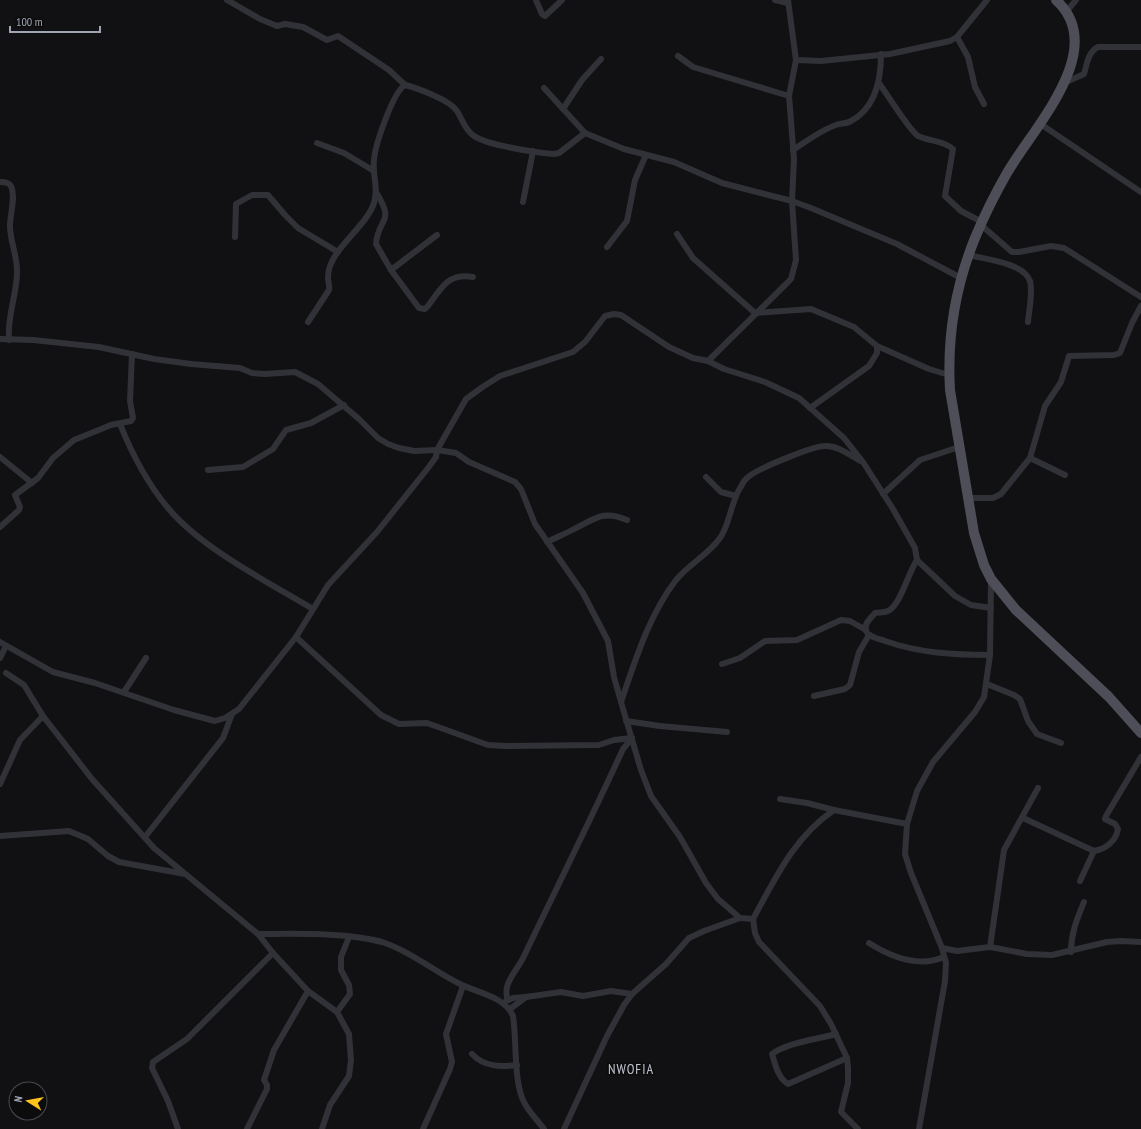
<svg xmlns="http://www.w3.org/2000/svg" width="1141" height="1129" font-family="'PT Sans Narrow',sans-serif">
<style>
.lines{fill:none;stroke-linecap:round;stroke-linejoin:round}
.street{stroke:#313238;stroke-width:6}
.primary{stroke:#4d4e57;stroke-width:10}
.labels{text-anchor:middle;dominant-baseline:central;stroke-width:3.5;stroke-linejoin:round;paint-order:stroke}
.quarter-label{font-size:14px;letter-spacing:1px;fill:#c2c4d0;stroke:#0c0c0d}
</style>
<rect width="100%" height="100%" fill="#111012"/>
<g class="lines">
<g class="street">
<path d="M 227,0 L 260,19 L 277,26 L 285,24 L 303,27 L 327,40 L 338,36 L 389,70 L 405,85"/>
<path d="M 536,0 L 542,14 L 545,16 L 562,0"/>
<path d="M 775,0 L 788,3"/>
<path d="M 1066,12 L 1076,0"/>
<path d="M 957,37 L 968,57 L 975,87 L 984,104"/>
<path d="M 678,56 L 693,67 L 789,96"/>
<path d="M 796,60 L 821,61 L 890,54 L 950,41 L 957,37 L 987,0"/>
<path d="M 879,83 C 887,94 909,130 918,136 C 928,141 945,141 953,149 L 945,196 L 961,211 L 982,222"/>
<path d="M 1064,83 L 1084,74 C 1087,64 1088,52 1098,47 L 1141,47"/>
<path d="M 544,88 L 585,133 L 624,149 L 674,162 L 722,183 L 792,201 L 811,208 L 897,244 L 961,278"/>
<path d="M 563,109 L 582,80 L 601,59"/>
<path d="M 1039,123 L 1141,192"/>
<path d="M 317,143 L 344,153 L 374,171"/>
<path d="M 793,150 C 807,141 821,130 836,125 C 841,123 847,124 851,121 C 876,108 881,80 881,54"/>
<path d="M 0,182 C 3,182 9,182 11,186 C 16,197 10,214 10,226 C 10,242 18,257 17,274 C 16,298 7,316 9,340"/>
<path d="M 376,192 C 396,224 378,217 376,244 L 391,270 L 419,308 L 425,309 L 428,306 C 441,289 448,272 473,277"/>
<path d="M 523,202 L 533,151"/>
<path d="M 981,225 L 1012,252 L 1019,252 L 1051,246 L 1064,248 L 1141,297"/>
<path d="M 677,234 L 693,258 L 755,313 L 811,309 L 854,327 L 877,346 L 877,353 L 869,366 L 810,408"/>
<path d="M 235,237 L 236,204 L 252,195 L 268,195 L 285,215 L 298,228 L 338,252"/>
<path d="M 607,247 L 627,221 L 635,180 L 646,155"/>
<path d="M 968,255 C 985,259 1024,263 1030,281 C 1033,292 1029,310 1028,322"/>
<path d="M 391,270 L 437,235"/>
<path d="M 308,322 L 329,290 C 330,285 328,282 328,278 C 327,251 366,228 374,203 C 379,189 372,175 374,160 C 375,145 393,92 405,85 C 417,88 450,100 457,111 C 463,120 464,129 474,136 C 487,145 537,153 554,154 L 559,153 L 585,133"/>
<path d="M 0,339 L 33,340 L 99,347 L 154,359 L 191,364 L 240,368 L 252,373 L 265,374 L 295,372 L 318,384 L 359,419 L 378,438 L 388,444 L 399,448 L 414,451 L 437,450 L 456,453 L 469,462 L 515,482 L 521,489 L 535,524 L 583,593 L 608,641 L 614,677 L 621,702 L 641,770 L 651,796 L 680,837 L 706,883 L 718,899 L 740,918 L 753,919 L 755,933 L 759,942 L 820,1006 L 831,1024 L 847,1058 L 848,1068 L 848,1083 L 841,1112 L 858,1129"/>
<path d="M 877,346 L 929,369 L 949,375"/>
<path d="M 708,361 L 784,286 L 791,279 L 796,260 L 792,201 L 794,159 L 789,96 L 796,60 L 788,0"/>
<path d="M 120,424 C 132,454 147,483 168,508 C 201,548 268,582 313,609"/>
<path d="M 0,457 L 32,483"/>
<path d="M 1030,458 L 1065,475"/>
<path d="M 208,470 L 243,467 L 273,449 L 286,430 L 311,423 L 344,405"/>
<path d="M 706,477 L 721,492 L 736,496"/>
<path d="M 883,494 L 920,460 L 959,447"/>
<path d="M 968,498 L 993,498 L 1001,494 L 1030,458 L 1045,406 L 1061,382 L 1069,356 L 1114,355 L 1120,353 L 1132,323 L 1141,306"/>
<path d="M 0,527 L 19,510 L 20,507 L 15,495 L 38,478 L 53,458 L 74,440 L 111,425 L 131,421 L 133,418 L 130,401 L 132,354"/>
<path d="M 547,542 C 557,537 567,533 576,528 C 596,518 604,510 627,520"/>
<path d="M 917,560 C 909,571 900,606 888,611 C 884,613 879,612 875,613 C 871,618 863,624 866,631 C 869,637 879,639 885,641 C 919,653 954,655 990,655"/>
<path d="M 296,637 L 381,715 L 399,724 L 427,723 L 488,745 L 506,746 L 599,745 L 614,740 L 632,738"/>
<path d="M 0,642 L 53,672 L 95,683 L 174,710 L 215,721 L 225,718 L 239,709 L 296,637 L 328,585 L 377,532 L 428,468 L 436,457 L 437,450 L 466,399 L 484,386 L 500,376 L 573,352 L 585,342 L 605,316 L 614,314 L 621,315 L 669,347 L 693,358 L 708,361 L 724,369 L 765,382 L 799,398 L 844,438 L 863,462 L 893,509 L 915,548 L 917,560 L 955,596 L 971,605 L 991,608"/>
<path d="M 0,658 L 6,646"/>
<path d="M 722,664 L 740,658 L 765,641 L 797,640 L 841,620 L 850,621 L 866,630"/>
<path d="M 6,673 L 24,685 L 43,716"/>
<path d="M 987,684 L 1014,695 L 1020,699 L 1028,721 L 1037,734 L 1061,743"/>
<path d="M 124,692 L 146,658"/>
<path d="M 814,696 L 845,689 L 850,685 L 859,652 L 869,635"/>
<path d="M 621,702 C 635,661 649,615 676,580 C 689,564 708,555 720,538 C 729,527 731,502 740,488 C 742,485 744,480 747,478 C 756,469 813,446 825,446 C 837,445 851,456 861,461"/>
<path d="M 626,721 L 660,726 L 727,732"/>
<path d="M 0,784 L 20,740 L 43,716 L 92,779 L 154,848 L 258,934 L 273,953 L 308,991 L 337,1012 L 349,1034 L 351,1060 L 349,1076 L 330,1105 L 322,1129"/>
<path d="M 780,799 L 807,803 L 834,810"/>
<path d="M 1023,818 L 1094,851 C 1106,849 1116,841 1118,829 L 1115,824 L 1105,819 L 1106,816 L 1141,757"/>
<path d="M 0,836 L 69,831 L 88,839 L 108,856 L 119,862 L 185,874"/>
<path d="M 145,837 L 223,738 L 232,714"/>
<path d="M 1080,881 L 1094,851"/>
<path d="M 753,919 C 775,879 794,837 834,810 L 907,824"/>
<path d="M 258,934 C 294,934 348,932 382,942 C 412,952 435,972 462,985 C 479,993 505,997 513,1016 C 517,1040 513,1084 525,1104 C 530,1113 538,1121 544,1129"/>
<path d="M 869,943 C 891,957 918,968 944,957"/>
<path d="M 990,947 L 1004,850 L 1038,788"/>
<path d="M 942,948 L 957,951 L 990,947 L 1027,954 L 1052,955 L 1107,942 L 1121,941 L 1141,942"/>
<path d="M 1071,952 C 1071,933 1077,919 1084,902"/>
<path d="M 508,1000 C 501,984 518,970 524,956 C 557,887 591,819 623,749 L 632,738"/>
<path d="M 506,1001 L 513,998 L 526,997 L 561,992 L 583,996 L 611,991 L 632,994"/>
<path d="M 510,1009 L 526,997"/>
<path d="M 337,1012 L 350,994 L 349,985 L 341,970 L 341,957 L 349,937"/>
<path d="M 836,1034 C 818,1039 786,1043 772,1054 C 775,1064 778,1078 788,1084 L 847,1058"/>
<path d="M 472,1054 C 484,1067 501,1067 517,1065"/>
<path d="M 178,1129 L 168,1101 L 152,1068 L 153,1062 L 187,1039 L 273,953"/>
<path d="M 247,1129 L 267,1089 L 267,1085 L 264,1080 L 274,1050 L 308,991"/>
<path d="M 423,1129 L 450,1069 L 452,1062 L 446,1034 L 463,986"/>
<path d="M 564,1129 L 607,1036 L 624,1005 L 632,994 L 666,964 L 689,938 L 704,931 L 740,918"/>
<path d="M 919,1129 L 945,981 L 946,963 L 942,948 L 911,873 L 905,854 L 907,824 L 917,791 L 933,762 L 975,712 L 984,697 L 990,655 L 991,580"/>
</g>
<path class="primary" d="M 1056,0 C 1110,49 1033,128 1007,173 C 995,194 984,216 975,238 C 955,287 947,338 950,390 L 974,533 L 984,565 L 991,579 L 1016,610 L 1109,697 L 1141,733"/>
</g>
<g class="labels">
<g class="quarter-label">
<text x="631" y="1069">NWOFIA</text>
</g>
</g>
<g transform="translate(28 1101) rotate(281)"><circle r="19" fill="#0c0c0d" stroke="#474950"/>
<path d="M0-3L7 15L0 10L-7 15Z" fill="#ffc41c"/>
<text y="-6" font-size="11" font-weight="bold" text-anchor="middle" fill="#a0a5b4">N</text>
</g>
<path d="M10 26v6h90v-6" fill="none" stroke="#a0a5b4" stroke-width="2"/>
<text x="16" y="26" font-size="12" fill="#a0a5b4" stroke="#0c0c0d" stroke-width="3" paint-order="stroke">100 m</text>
</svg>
